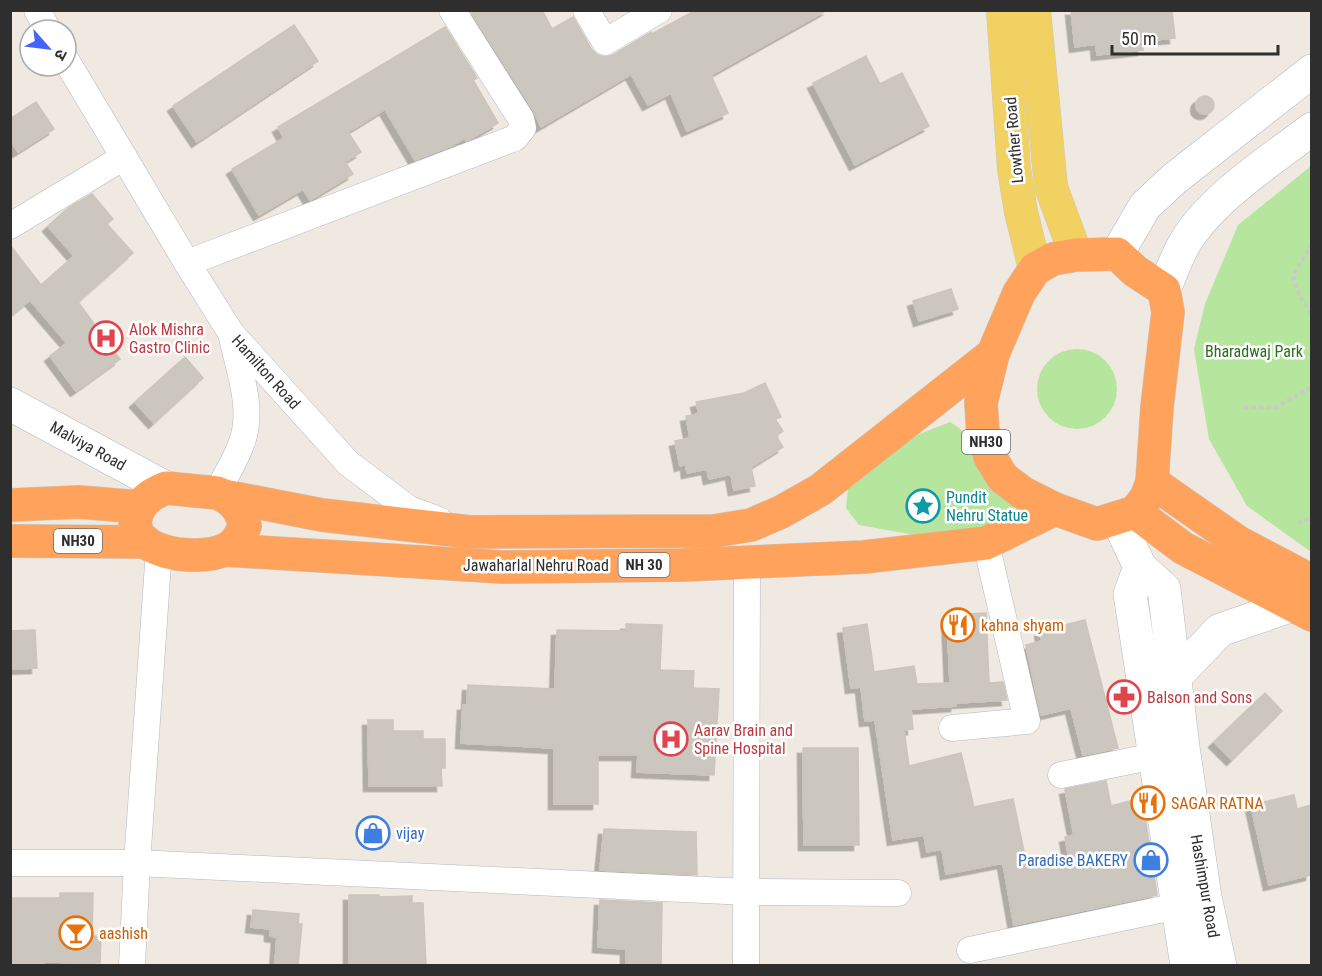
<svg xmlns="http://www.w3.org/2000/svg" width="1322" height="976" font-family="'Roboto Condensed','Noto Sans Devanagari',sans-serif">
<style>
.green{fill:#b6e59e}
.building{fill:#cbc7bf;stroke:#cbc5ba;stroke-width:1.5;filter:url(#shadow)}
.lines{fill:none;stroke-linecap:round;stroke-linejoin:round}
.street-casing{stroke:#b4b7c1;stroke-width:27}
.secondary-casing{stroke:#b4b7c1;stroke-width:34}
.primary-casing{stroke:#c9c9c9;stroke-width:34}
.highway-casing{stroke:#c9c9c9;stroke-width:34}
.path{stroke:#c9c9c9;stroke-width:4;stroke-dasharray:4.5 3;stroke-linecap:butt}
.street{stroke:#fff;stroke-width:26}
.secondary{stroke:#fff;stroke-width:33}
.primary{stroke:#f2d163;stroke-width:33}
.highway{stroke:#ffa35c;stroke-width:33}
.labels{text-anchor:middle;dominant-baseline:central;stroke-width:5;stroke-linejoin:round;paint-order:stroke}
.shield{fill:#fff;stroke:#6d6d6d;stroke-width:1.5}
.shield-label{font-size:15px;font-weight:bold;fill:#2e2e2e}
.street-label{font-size:16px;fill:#2e2e2e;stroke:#fff}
.health-label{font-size:16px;fill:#be3a42;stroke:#fff;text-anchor:start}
.park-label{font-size:16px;fill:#2c6e1b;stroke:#fff}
.culture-label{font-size:16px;fill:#0d838f;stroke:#fff;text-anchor:start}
.food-label{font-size:16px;fill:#c56008;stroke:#fff;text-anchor:start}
.shop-label{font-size:16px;fill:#366cbe;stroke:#fff;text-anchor:start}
</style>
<defs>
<filter id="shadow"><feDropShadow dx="-5.5" dy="5.5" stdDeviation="0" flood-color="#0004"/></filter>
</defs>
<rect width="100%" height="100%" fill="#efe9e1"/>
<g class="green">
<path d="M 1311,166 L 1311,552 L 1247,506 L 1209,439 L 1194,349 L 1205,304 L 1238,225 Z"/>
<circle cx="1077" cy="389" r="40"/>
<path d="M 950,422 C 981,440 996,477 1014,507 L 1004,524 L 942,540 L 859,525 L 846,508 L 848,489 L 907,439 Z"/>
</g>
<g class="building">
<path d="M 473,10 L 542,10 L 552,29 L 573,17 L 592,50 L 597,55 L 605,57 L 613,55 L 651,32 L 652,34 L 696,10 L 827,10 L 711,75 L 728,113 L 687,131 L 671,93 L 648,105 L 631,74 L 541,127 L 534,111 L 471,12 Z"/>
<path d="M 1071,10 L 1140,10 L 1140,13 L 1172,10 L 1175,38 L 1142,41 L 1143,50 L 1097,55 L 1096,44 L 1075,47 Z"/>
<path d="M 294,25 L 318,61 L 197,142 L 173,106 Z"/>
<path d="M 445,27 L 477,78 L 473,80 L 498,123 L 472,138 L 466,141 L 465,138 L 451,146 L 415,160 L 385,109 L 348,132 L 361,152 L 345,162 L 353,174 L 310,200 L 303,189 L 259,215 L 232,169 L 284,138 L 278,127 Z"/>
<path d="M 866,56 L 880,84 L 902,73 L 929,126 L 855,165 L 813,83 Z"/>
<circle cx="1205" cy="105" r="9"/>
<path d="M 36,102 L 54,129 L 18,152 L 10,140 L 10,119 Z"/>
<path d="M 92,194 L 113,219 L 107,224 L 133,253 L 78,302 L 120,359 L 76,391 L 50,356 L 67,343 L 30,300 L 10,316 L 10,245 L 41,285 L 74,256 L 48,226 L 68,208 Z"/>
<path d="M 951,289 L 958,309 L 919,321 L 913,301 Z"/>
<path d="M 185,357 L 203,378 L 154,423 L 135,402 Z"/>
<path d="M 765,383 L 781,417 L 775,419 L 783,431 L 776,436 L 783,447 L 751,467 L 755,486 L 734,490 L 731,474 L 709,479 L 707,469 L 687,473 L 686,464 L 680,466 L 675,441 L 690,438 L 686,416 L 699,414 L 696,402 L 744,393 Z"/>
<path d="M 986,613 L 989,683 L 1003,682 L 1007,700 L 956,703 L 956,706 L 911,709 L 913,729 L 904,730 L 909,766 L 961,753 L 974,807 L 1013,799 L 1027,866 L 1069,858 L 1065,837 L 1074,835 L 1065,789 L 1106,781 L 1111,806 L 1142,798 L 1157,895 L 1014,925 L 1003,863 L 946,874 L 942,849 L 927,852 L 924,835 L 893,840 L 875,720 L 865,721 L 861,687 L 851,688 L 843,628 L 867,624 L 874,672 L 914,666 L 917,684 L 950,683 L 947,615 Z"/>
<path d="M 1085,620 L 1118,748 L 1083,755 L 1071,708 L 1041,715 L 1026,645 L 1042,641 L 1040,631 Z"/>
<path d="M 626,624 L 662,625 L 660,670 L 694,671 L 693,688 L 719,689 L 714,775 L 637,772 L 638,755 L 598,755 L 598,804 L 554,804 L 554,748 L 461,743 L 463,705 L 467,705 L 468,685 L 555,689 L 557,630 L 626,631 Z"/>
<path d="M 35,630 L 37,668 L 10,669 L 10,631 Z"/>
<path d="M 1265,693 L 1282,711 L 1232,760 L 1214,742 Z"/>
<path d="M 368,720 L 393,720 L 393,731 L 423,731 L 423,739 L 445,739 L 445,768 L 441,768 L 442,786 L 369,786 Z"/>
<path d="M 803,748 L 858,748 L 859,845 L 804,845 Z"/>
<path d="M 1294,795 L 1297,809 L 1311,805 L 1311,875 L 1269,885 L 1251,805 Z"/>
<path d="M 604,829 L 696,832 L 697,875 L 600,870 Z"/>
<path d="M 60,893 L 93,893 L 92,936 L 101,936 L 100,963 L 44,962 L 44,966 L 10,966 L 10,898 L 60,898 Z"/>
<path d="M 349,895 L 379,895 L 379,897 L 412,896 L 412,903 L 423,903 L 426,966 L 349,966 Z"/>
<path d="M 600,900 L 662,903 L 661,966 L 626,966 L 626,949 L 598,947 Z"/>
<path d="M 253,910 L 299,914 L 298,924 L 302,924 L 298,966 L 275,963 L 277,937 L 270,936 L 270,929 L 251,927 Z"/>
</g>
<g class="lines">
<g class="street-casing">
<g id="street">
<path d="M 37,10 L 48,30"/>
<path d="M 586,10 L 605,42 L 659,10"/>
<path d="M 66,60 L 187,263 L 231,333 L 348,463 L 409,509 L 439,520"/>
<path d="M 10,226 L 124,157"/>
<path d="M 187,263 L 515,138 L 523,128 L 521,119 L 452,10"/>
<path d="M 217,493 C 225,476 236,460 242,442 C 254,409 239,370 232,337"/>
<path d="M 952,728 L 1027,721 L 986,543"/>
<path d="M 1061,775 L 1155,756"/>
<path d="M 10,863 L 137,863 L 747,892 L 898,893"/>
<path d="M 970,950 L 1178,906"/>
<path d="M 132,966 L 137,863 L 159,550"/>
<path d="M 746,966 L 747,563"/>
</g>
</g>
<g class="secondary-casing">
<g id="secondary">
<path d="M 1117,254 L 1145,206 L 1174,179 L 1312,71"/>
<path d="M 1164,290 C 1170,276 1175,261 1182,248 C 1207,201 1270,161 1312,129"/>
<path d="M 10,404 L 166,488"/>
<path d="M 1117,518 L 1140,567 L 1164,589 L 1183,747 L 1205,897 L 1220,966"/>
<path d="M 1140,567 L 1130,594 L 1187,966"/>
<path d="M 1175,677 L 1220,630 L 1293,605"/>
</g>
</g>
<g class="primary-casing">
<g id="primary">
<path d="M 1003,10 L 1014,169 L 1021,212 L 1035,269"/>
<path d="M 1034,10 L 1051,187 L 1076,255"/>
</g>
</g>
<g class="highway-casing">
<g id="highway">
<path d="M 1117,254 L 1135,271 L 1164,290 L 1168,312 L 1157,407 L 1152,482 L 1146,498 L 1135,512 L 1097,524 L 1055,509 L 1023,493 L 1003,478 L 990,457 L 983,433 L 981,403 L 993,354 L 1019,293 L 1035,269 L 1053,259 L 1076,255 Z"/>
<path d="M 1152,482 L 1238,542 L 1312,581"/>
<path d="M 166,488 L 217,493 C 233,499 241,510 245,526 C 240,536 235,546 224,550 C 198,562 120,554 138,511 C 144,498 154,493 166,488 Z"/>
<path d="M 224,496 L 322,515 L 470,532 L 714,531 L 751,525 L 781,512 L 820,490 L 993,354"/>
<path d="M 10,505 L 79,502 L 140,507"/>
<path d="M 1135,512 L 1183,548 L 1312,615"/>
<path d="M 10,541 L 146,542"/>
<path d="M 225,550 L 502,567 L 683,565 L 864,557 L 986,543 L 1055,509"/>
</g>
</g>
<g class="path">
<path d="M 1312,244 L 1293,275 L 1299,295 L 1312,315"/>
<path d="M 1244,407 L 1276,407 L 1312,387"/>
<path d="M 1298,523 L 1312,517"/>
</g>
<use href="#street" class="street"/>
<use href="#secondary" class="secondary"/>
<use href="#primary" class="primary"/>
<use href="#highway" class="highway"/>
</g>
<defs>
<g id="hospital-ring" transform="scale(1.725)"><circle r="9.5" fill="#fff" stroke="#e0444e" stroke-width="1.5"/><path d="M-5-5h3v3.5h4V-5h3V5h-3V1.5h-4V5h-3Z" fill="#e0444e"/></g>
<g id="sight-ring" transform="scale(1.725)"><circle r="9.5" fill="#fff" stroke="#0f9aa8" stroke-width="1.5"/><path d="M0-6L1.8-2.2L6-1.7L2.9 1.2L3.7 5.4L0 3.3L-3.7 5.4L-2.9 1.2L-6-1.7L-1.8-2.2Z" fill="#0f9aa8"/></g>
<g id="restaurant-ring" transform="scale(1.725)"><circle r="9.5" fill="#fff" stroke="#e8710a" stroke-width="1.5"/><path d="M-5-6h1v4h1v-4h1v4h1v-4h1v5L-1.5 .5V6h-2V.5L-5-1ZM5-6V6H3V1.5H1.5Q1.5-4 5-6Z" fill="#e8710a"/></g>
<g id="pharmacy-ring" transform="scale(1.725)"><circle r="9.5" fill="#fff" stroke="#e0444e" stroke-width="1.5"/><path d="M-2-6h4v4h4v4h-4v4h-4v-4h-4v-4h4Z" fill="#e0444e"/></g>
<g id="shop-ring" transform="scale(1.725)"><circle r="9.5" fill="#fff" stroke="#3f7fe0" stroke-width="1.5"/><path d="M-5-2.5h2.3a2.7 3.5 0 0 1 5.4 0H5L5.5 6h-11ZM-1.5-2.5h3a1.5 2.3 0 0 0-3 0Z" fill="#3f7fe0"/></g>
<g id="bar-ring" transform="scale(1.725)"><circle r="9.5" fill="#fff" stroke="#e8710a" stroke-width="1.5"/><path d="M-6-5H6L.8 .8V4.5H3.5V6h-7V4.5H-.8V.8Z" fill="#e8710a"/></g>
</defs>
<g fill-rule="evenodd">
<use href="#hospital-ring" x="106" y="338"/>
<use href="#sight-ring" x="923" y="506"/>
<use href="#restaurant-ring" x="958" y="625"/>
<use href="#pharmacy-ring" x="1124" y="697"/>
<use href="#hospital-ring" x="671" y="739"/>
<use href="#restaurant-ring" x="1148" y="803"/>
<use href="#shop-ring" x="373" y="833"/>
<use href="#shop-ring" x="1151" y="860"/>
<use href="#bar-ring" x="76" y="933"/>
</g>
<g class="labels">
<g class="shield">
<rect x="962" y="430" width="48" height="24" rx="4.5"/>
<rect x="54" y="529" width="48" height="24" rx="4.5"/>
<rect x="618.5" y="553" width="51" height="24" rx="4.5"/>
</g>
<g class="shield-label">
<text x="986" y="442">NH30</text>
<text x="78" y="541">NH30</text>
<text x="644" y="565">NH 30</text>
</g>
<g class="street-label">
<text transform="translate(1014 140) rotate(-95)">Lowther Road</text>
<text transform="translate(266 372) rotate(48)">Hamilton Road</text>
<text transform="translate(88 446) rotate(29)">Malviya Road</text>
<text x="536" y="565">Jawaharlal Nehru Road</text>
<text transform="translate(1205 886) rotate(80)">Hashimpur Road</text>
</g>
<g class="health-label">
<text x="129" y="329">Alok Mishra<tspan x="129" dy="18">Gastro Clinic</tspan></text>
<text x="1147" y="697">Balson and Sons</text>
<text x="694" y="730">Aarav Brain and<tspan x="694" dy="18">Spine Hospital</tspan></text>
</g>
<g class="park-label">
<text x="1254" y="351">Bharadwaj Park</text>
</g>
<g class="culture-label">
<text x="946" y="497">Pundit<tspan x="946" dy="18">Nehru Statue</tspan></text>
</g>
<g class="food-label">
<text x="981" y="625">kahna shyam</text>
<text x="1171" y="803">SAGAR RATNA</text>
<text x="99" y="933">aashish</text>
</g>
<g class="shop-label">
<text x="396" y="833">vijay</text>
<text x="1128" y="860" text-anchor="end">Paradise BAKERY</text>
</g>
</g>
<rect width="1322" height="976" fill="none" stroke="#2e2e2e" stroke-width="24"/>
<g transform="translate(48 48) rotate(118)"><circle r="28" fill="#ffffff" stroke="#ababab" stroke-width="1.5"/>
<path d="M0-4.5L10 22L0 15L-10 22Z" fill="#4264fb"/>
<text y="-9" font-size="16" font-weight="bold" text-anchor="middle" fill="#2e2e2e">उ</text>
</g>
<path d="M1112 45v9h166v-9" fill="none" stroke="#2e2e2e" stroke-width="3"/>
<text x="1121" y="45" font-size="18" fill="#2e2e2e" stroke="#ffffff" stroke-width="4.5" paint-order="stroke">50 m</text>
</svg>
